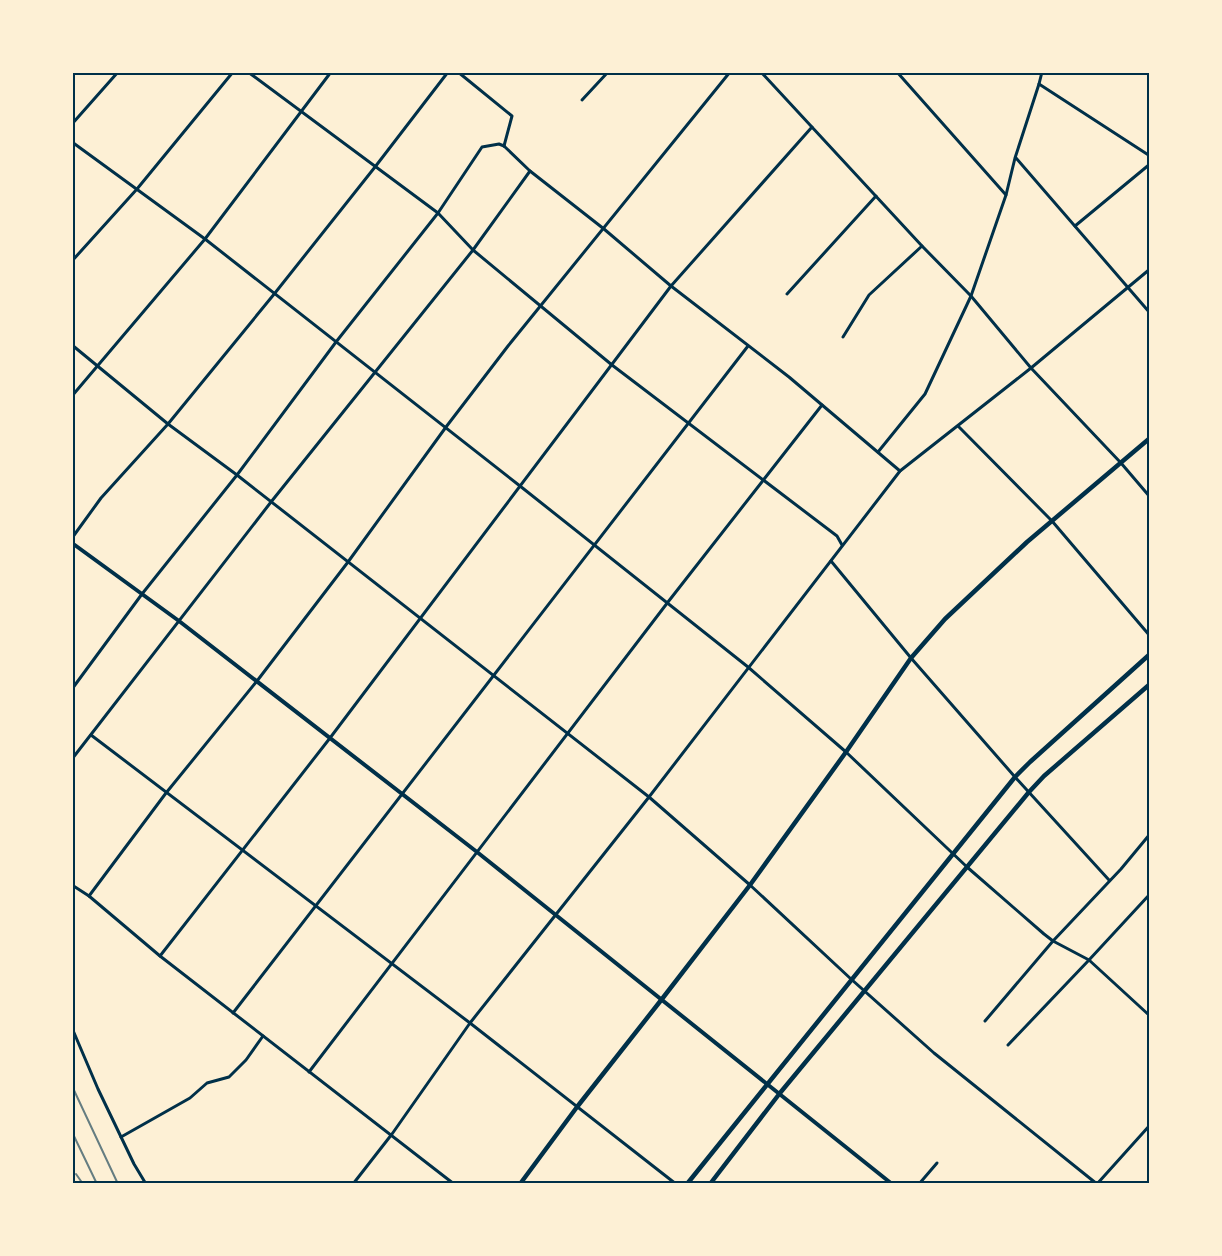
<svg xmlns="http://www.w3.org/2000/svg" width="1222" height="1256" font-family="'Fira Sans',sans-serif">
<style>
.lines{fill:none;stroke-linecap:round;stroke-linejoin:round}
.minor{stroke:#003049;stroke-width:3}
.tertiary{stroke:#003049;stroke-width:4}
.secondary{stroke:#003049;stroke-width:4.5}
.rail{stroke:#657d81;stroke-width:2}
.neatline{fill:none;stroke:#003049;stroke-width:2}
</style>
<rect width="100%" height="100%" fill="#fdf0d5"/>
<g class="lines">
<g class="minor">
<path d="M 248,72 L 438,213 L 473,250 L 612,365 L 837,536 L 842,545"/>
<path d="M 458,72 L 512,116 L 504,146"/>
<path d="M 761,72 L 922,246 L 971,296 L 1031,368 L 1121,463 L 1150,497"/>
<path d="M 897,72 L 1006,195"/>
<path d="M 1039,84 L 1150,156"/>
<path d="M 582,100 L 608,72"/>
<path d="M 72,124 L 118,72"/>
<path d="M 72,142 L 205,239 L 520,486 L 748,667 L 846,752 L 967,867 L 1044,934 L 1053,941 L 1089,960 L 1150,1016"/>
<path d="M 504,146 L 530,171 L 604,229 L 671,286 L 789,377 L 900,471"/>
<path d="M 1016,158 L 1150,313"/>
<path d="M 1075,226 L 1150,164"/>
<path d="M 72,261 L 137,189 L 233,72"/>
<path d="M 787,294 L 876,196"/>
<path d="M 843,337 L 869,295 L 922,246"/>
<path d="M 72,345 L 168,424 L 237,475 L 649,797 L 750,885 L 851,979 L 934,1053 L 1097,1184"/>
<path d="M 72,396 L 205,239 L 331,72"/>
<path d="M 958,426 L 1052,521 L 1150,636"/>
<path d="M 878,452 L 925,394 L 971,296 L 1006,195 L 1015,158 L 1039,84 L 1042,72"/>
<path d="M 72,538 L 101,498 L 168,424 L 275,293 L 375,167 L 448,72"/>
<path d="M 831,561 L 911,658 L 1015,777 L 1109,880"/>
<path d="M 72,689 L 142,594 L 237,475 L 336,342 L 438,213 L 482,147 L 499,144 L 504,146"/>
<path d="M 91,735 L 470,1023 L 676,1184"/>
<path d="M 72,759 L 271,502 L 473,250 L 530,171"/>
<path d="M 72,885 L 89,896 L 160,956 L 454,1184"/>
<path d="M 89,896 L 166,793 L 257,681 L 348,562 L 446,427 L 508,346 L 730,72"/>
<path d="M 160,956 L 330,738 L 671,286 L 812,127"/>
<path d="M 233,1013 L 748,346"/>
<path d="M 985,1021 L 1053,941 L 1121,869 L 1150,834"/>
<path d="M 72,1028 L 98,1089 L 134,1164 L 146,1184"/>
<path d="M 1008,1045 L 1089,960 L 1150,894"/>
<path d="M 309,1072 L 668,602 L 822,405"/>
<path d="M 121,1137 L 190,1098 L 207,1083 L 229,1077 L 246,1060 L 263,1036"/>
<path d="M 353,1184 L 392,1134 L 470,1023 L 649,797 L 900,471 L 1031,368 L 1150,269"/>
<path d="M 919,1184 L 937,1163"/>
<path d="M 1097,1184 L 1150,1125"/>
</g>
<path class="tertiary" d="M 72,543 L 179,621 L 477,852 L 892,1184"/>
<g class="secondary">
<path d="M 520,1184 L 577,1107 L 662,999 L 750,885 L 846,752 L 911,658 L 945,619 L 1027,542 L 1150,438"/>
<path d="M 687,1184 L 1015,777 L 1030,762 L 1150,654"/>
<path d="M 710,1184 L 780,1093 L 1029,792 L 1044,776 L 1150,684"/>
</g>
<g class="rail">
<path d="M 72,1086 L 118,1184"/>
<path d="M 72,1132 L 97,1184"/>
<path d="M 76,1174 L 83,1184"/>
</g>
</g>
<rect width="1222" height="1256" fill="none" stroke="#fdf0d5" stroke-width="147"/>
<rect x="74" y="74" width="1074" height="1108" class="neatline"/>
</svg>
